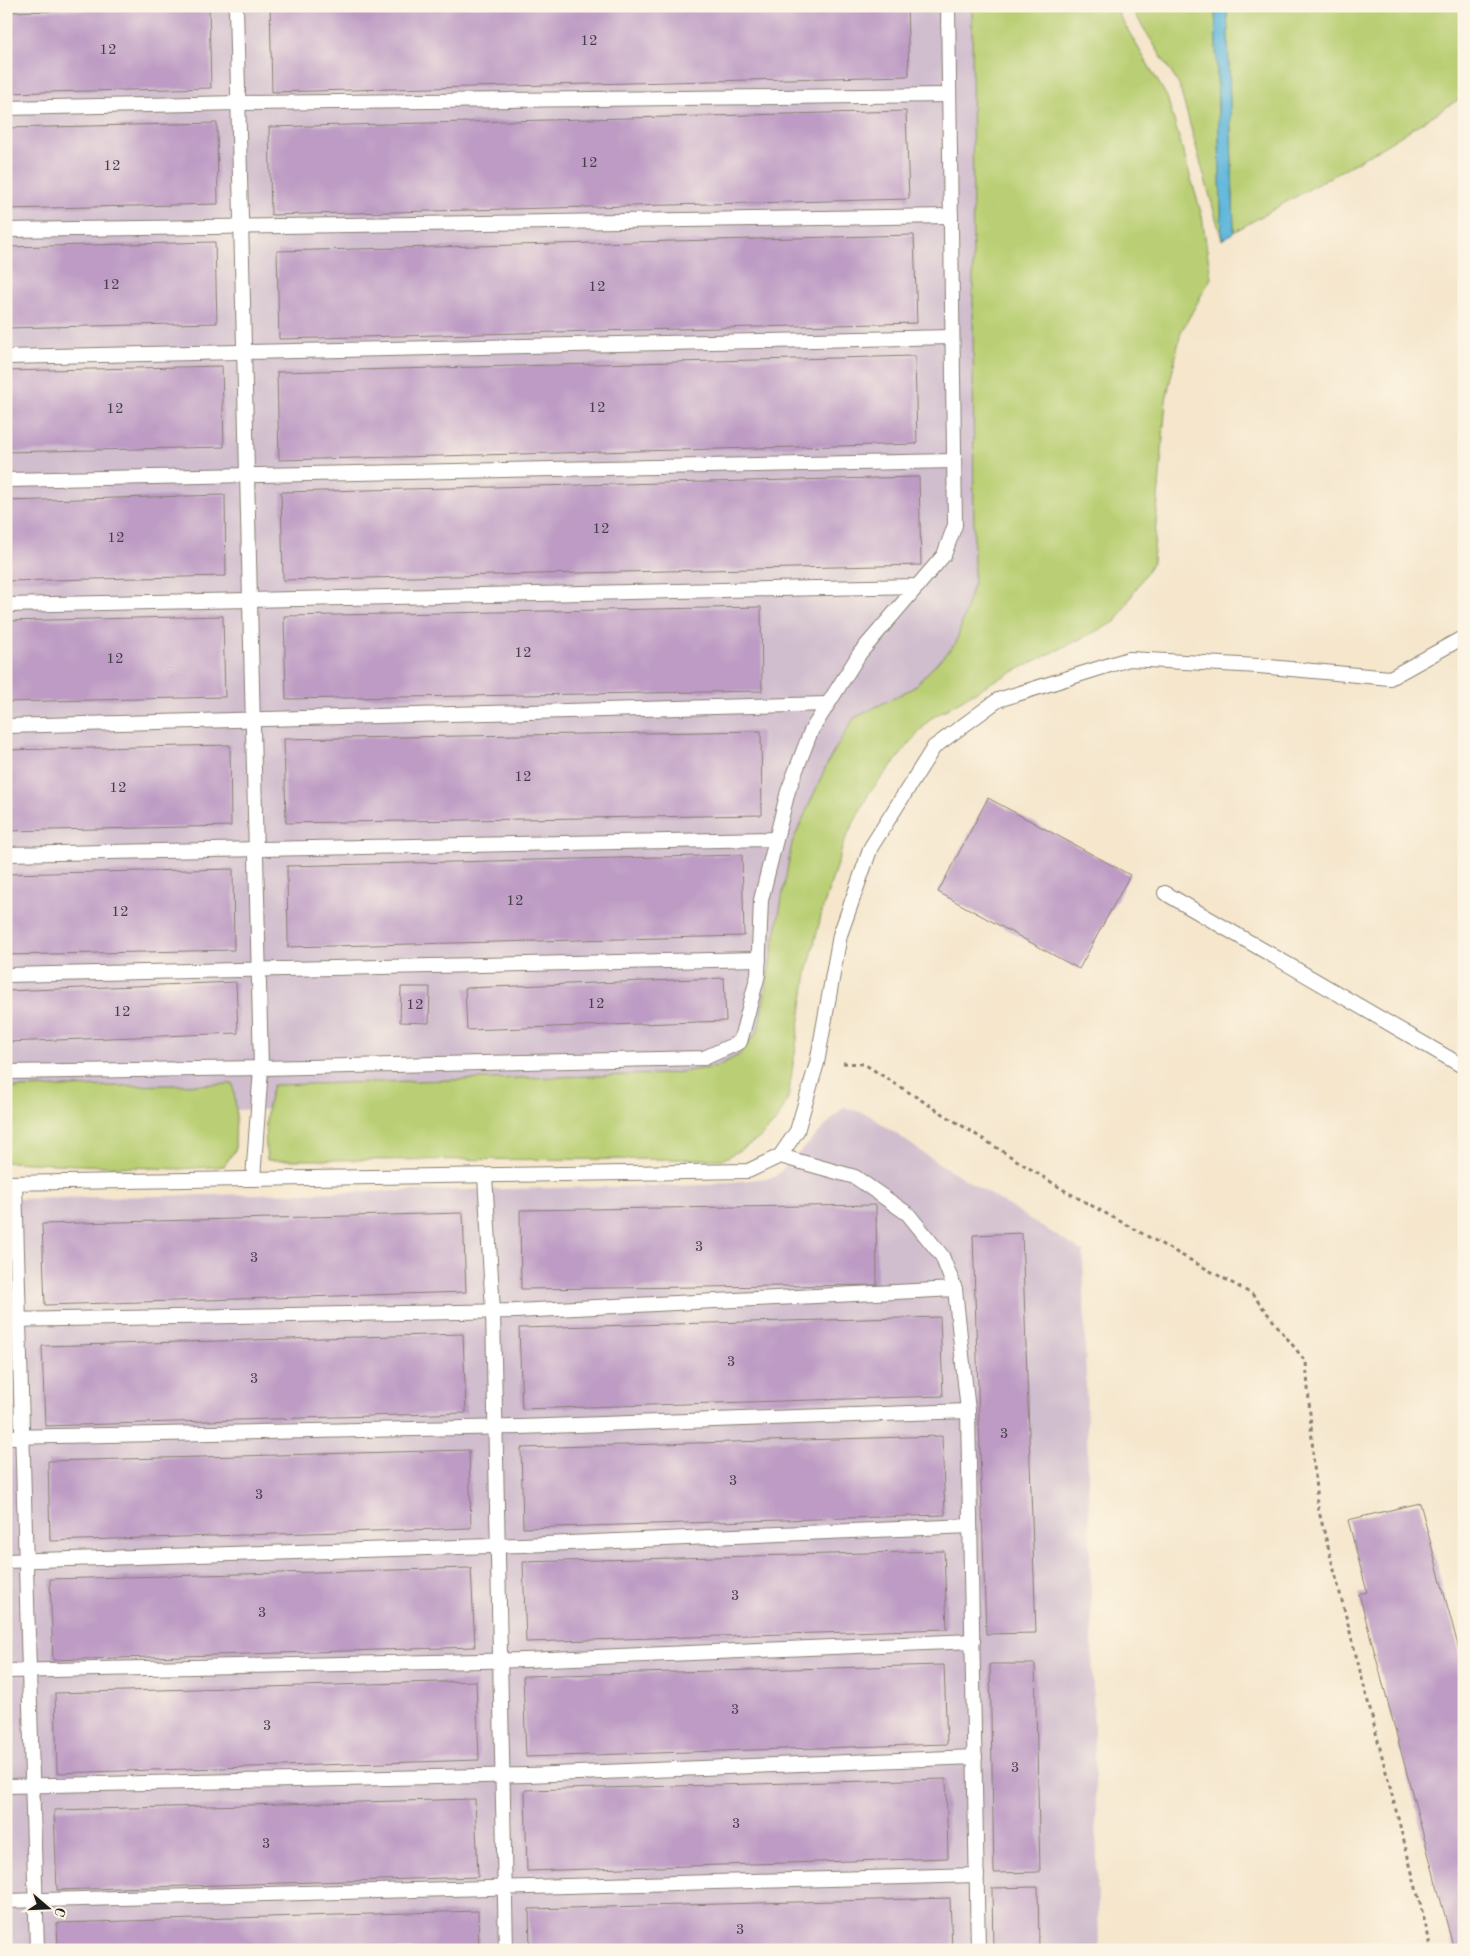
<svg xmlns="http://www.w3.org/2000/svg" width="1470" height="1956" font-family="'Old Standard TT',serif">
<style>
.industrial{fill:#d0bdce}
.green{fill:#bacf74;stroke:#6b7648}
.water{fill:#5eb7db;stroke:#3d6a7c}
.building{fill:#bd9bc4}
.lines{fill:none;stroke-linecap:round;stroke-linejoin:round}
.service-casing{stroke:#888174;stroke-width:16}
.path{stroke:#888174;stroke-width:3;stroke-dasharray:4 4;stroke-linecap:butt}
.service{stroke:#fff;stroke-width:14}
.labels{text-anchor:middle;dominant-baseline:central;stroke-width:5;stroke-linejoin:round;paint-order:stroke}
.number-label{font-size:15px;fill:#443c46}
</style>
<rect width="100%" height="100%" fill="#fcf5e5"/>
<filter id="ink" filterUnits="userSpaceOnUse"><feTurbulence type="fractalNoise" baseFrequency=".02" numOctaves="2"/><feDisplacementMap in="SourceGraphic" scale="10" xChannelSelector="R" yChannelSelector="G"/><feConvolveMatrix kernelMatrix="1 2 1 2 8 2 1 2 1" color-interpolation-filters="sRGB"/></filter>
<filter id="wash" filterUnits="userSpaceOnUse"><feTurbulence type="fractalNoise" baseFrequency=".0096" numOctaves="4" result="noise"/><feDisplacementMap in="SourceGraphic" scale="20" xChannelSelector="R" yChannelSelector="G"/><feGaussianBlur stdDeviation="1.12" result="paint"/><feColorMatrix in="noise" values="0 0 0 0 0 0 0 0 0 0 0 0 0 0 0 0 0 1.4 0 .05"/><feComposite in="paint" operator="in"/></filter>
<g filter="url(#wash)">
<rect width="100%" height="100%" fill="#f5e6cc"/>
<g class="industrial">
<path d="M 6,6 L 997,6 L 984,613 L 882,728 L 767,1043 L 638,1106 L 6,1112 Z"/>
<path d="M 844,1107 L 869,1115 L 929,1157 L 1083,1252 L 1099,1950 L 6,1950 L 6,1199 L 706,1185 L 775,1177 Z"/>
</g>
<g class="green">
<path d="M 972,6 L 1116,6 L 1119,15 L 1167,97 L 1202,216 L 1211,278 L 1181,332 L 1166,400 L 1153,562 L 1115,622 L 992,682 L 930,719 L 869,793 L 844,842 L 823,908 L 807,973 L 788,1098 L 777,1121 L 757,1140 L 724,1159 L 267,1160 C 264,1134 265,1111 273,1085 L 665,1074 L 716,1067 L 739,1055 L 758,1031 L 792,843 L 829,760 L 854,718 L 913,688 L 956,643 L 974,582 Z"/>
<path d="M 1130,6 L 1215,6 L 1222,240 L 1179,85 Z"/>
<path d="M 1227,6 L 1464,6 L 1464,96 L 1386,145 L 1234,232 Z"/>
<path d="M 233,1084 L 236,1110 L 235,1150 L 224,1166 L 179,1169 L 6,1162 L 6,1088 Z"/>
</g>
<path class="water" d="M 1215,6 L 1227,6 L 1234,232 L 1222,240 Z"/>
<g id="blocks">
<g class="building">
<path d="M 270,6 L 907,6 L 909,76 L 272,92 Z"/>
<path d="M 209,7 L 211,88 L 6,93 L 6,12 Z"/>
<path d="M 906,111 L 909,199 L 271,215 L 269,127 Z"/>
<path d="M 217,123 L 218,204 L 6,209 L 6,128 Z"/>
<path d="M 914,235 L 917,323 L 279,339 L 277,251 Z"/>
<path d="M 215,242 L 217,323 L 6,328 L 6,247 Z"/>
<path d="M 915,356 L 917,444 L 279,460 L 277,372 Z"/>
<path d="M 222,366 L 224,447 L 6,452 L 6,371 Z"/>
<path d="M 919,477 L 921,565 L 283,580 L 281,492 Z"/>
<path d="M 225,495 L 226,576 L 6,581 L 6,501 Z"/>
<path d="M 761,607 L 762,691 L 286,699 L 284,616 Z"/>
<path d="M 223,616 L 225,697 L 6,702 L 6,621 Z"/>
<path d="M 761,731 L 762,815 L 286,823 L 284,739 Z"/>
<path d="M 230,745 L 231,826 L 6,831 L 6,750 Z"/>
<path d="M 988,798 L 1130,875 L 1079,969 L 938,892 Z"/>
<path d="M 742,855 L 744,936 L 288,947 L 287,866 Z"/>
<path d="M 233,869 L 234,950 L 6,955 L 6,874 Z"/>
<path d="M 724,978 L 726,1021 L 467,1030 L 465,988 Z"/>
<path d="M 236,982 L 238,1033 L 6,1042 L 6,991 Z"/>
<path d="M 401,987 L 430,987 L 429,1023 L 400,1022 Z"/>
<path d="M 876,1205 L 877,1285 L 521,1289 L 520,1210 Z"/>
<path d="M 463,1213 L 466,1292 L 45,1305 L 42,1224 Z"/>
<path d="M 1022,1233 L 1036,1633 L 986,1634 L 973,1235 Z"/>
<path d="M 940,1317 L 943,1396 L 522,1409 L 519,1328 Z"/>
<path d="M 463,1334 L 466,1413 L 45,1426 L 42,1346 Z"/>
<path d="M 942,1436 L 945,1515 L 523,1528 L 521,1448 Z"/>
<path d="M 469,1450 L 471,1528 L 50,1541 L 48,1461 Z"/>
<path d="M 1420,1503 L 1464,1668 L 1464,1950 L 1454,1950 L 1359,1594 L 1367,1592 L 1348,1520 Z"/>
<path d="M 944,1551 L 947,1629 L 526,1642 L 523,1562 Z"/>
<path d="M 471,1568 L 475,1647 L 53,1660 L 50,1579 Z"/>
<path d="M 990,1664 L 1035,1664 L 1040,1872 L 994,1873 Z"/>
<path d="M 944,1665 L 947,1744 L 526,1757 L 523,1676 Z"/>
<path d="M 476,1681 L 479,1760 L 57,1773 L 55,1693 Z"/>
<path d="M 946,1779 L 948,1858 L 527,1871 L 525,1790 Z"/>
<path d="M 475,1799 L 478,1877 L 57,1890 L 54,1810 Z"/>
<path d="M 1038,1887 L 1039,1950 L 993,1950 L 992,1888 Z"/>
<path d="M 950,1898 L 952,1950 L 530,1950 L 529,1909 Z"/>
<path d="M 478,1911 L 479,1950 L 58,1950 L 57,1923 Z"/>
</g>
</g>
</g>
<g filter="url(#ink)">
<use href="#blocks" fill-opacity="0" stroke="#888174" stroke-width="1"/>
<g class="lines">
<g class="service-casing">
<g id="service">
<path d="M 6,108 L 239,103 L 949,95"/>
<path d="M 6,230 L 951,216"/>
<path d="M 6,357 L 952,337"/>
<path d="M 6,480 L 954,461"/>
<path d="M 6,605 L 918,586"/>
<path d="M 6,726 L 828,704"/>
<path d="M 6,854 L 776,839"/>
<path d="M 1165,893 L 1464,1067"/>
<path d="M 6,975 L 759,959"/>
<path d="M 6,1072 L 261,1068 L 236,6"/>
<path d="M 780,1156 L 855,1177 L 908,1214 L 942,1256 L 955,1289 L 968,1411 L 978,1950"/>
<path d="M 485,1176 L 493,1311 L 506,1950"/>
<path d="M 253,1179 L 261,1068 L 704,1058 L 740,1042 L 758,975 L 761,900 L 788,791 L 811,731 L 860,653 L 944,555 L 955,525 L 948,6"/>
<path d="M 6,1183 L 748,1171 L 780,1156 L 797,1131 L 817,1063 L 840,935 L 871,847 L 934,747 L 998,700 L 1129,659 L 1259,666 L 1390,678 L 1464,637"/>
<path d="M 15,1183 L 37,1950"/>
<path d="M 6,1320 L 516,1311 L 955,1289"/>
<path d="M 6,1437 L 520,1427 L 968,1411"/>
<path d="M 6,1561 L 522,1545 L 970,1526"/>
<path d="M 6,1671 L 526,1660 L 973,1641"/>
<path d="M 6,1786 L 528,1775 L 975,1757"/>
<path d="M 6,1901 L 977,1875"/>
</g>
</g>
<path class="path" d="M 843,1063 L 864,1064 L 1067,1192 L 1252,1294 L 1306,1362 L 1317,1504 L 1432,1950"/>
<use href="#service" class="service"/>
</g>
</g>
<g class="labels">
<g class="number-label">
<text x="589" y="41">12</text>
<text x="108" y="50">12</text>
<text x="589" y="163">12</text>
<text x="112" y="166">12</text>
<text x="111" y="285">12</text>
<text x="597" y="287">12</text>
<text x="597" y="408">12</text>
<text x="115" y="409">12</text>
<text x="601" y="529">12</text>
<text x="116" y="538">12</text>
<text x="523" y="653">12</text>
<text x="115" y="659">12</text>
<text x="523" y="777">12</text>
<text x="118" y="788">12</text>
<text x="515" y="901">12</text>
<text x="120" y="912">12</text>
<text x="596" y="1004">12</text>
<text x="415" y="1005">12</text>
<text x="122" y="1012">12</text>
<text x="699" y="1247">3</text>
<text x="254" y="1258">3</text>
<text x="731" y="1362">3</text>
<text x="254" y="1379">3</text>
<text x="1004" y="1434">3</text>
<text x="733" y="1481">3</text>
<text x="259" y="1495">3</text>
<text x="735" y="1596">3</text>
<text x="262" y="1613">3</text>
<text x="735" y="1710">3</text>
<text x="267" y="1726">3</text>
<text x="1015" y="1768">3</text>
<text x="736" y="1824">3</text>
<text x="266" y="1844">3</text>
<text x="740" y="1930">3</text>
</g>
</g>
<rect width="1470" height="1956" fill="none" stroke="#fcf5e5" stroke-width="25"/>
<g transform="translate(48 1908) rotate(109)" stroke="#fcf5e5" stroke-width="4" paint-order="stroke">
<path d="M0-4L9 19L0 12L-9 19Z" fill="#1c1c1c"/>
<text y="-8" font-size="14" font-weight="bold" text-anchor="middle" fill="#1c1c1c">С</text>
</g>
</svg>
